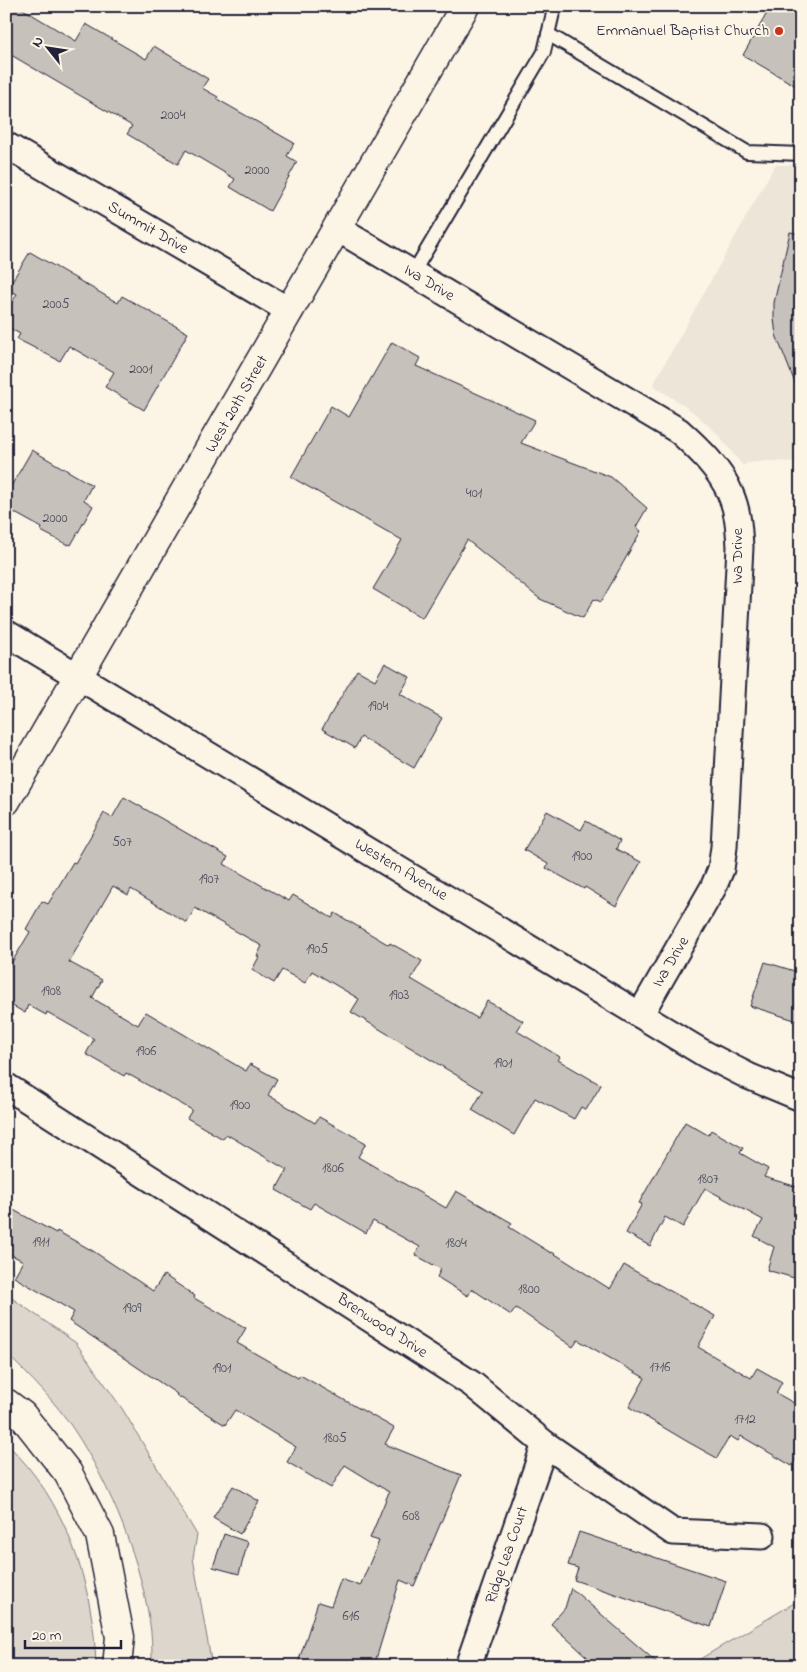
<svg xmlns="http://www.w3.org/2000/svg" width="807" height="1672" font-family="'Indie Flower',sans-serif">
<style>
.built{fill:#ece5d8}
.green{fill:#dcd6cc;stroke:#7f7c84}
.building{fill:#c6c1bb;stroke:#22223b}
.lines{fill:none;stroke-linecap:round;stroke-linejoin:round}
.lane-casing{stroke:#22223b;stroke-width:16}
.street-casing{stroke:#22223b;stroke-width:29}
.secondary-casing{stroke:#22223b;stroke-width:31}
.lane{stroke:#fcf5e5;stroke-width:12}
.street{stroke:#fcf5e5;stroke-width:25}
.secondary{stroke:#fcf5e5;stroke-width:28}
.poi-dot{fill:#c8321e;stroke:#fcf5e5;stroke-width:2}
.labels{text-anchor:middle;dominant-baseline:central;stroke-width:4;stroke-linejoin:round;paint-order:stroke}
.number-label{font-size:14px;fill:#4b4a5b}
.poi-label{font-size:16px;fill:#22223b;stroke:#fcf5e5;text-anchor:end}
.street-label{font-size:16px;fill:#22223b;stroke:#fcf5e5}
</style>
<rect width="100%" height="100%" fill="#fcf5e5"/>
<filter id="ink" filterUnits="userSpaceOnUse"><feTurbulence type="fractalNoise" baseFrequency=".02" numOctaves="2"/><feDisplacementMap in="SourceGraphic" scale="10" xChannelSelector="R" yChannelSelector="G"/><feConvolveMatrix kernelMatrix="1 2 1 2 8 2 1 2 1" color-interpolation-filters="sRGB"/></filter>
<g filter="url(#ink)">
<path class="built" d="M 775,165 L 801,165 L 801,462 L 767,461 L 747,463 L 743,466 L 717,433 L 693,412 L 653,385 Z"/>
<g class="green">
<path d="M 6,1294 L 76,1343 L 123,1410 L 197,1535 L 193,1558 L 212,1666 L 152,1666 C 152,1654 152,1643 151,1632 C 143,1565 111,1486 74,1430 C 56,1402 30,1377 6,1353 Z"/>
<path d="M 6,1443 C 66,1500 94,1585 96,1666 L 6,1666 Z"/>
<path d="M 801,1599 L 801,1666 L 693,1666 L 695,1662 Z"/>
</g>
<g class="building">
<path d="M 6,6 L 18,6 L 76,41 L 86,24 L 146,59 L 154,46 L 208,79 L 202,88 L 218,97 L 217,99 L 294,143 L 287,156 L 297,162 L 270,211 L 230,187 L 235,179 L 186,150 L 178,164 L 127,134 L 132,126 L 6,52 Z"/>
<path d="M 771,6 L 801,6 L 801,89 L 743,55 Z"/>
<path d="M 790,232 L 801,234 L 801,393 L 799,393 L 776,335 L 774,319 L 774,303 Z"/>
<path d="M 30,252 L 118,303 L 122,296 L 188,333 L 144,410 L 105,387 L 114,372 L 69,346 L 60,361 L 17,339 L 20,334 L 6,326 L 6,312 L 17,294 L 7,289 Z"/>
<path d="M 392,342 L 420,358 L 416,366 L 535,420 L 521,443 L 611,477 L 647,508 L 636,527 L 641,531 L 601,602 L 594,599 L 583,618 L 540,599 L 467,540 L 422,618 L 373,589 L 402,540 L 291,477 L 331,406 L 349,417 Z"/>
<path d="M 32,450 L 92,485 L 84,500 L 93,506 L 71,545 L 69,544 L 68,545 L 41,531 L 42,528 L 6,508 L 6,495 Z"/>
<path d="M 385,663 L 410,677 L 400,694 L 442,718 L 414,768 L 361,737 L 355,748 L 322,729 L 357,670 L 375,680 Z"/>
<path d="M 124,797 L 228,857 L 224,864 L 289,901 L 293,895 L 332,918 L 335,913 L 389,945 L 390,943 L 422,961 L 411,979 L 477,1018 L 487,1001 L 523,1021 L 517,1031 L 560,1057 L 558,1060 L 601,1085 L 586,1110 L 581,1107 L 574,1119 L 535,1098 L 514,1135 L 472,1110 L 483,1091 L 351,1012 L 359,999 L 312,971 L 305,983 L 282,970 L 274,983 L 252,970 L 259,957 L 257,956 L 262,946 L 195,908 L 187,923 L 131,889 L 128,895 L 113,886 L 69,962 L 102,980 L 92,998 L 138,1025 L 146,1012 L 246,1071 L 250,1064 L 277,1079 L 268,1095 L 315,1123 L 319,1117 L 366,1143 L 358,1157 L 446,1208 L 456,1191 L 512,1223 L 509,1227 L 551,1253 L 552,1252 L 610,1289 L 624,1265 L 715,1316 L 698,1347 L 751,1378 L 757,1368 L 782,1382 L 776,1393 L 801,1407 L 801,1450 L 792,1466 L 741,1436 L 738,1441 L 730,1436 L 717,1458 L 688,1442 L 629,1407 L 645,1378 L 578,1340 L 573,1347 L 516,1308 L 511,1315 L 472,1289 L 468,1296 L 437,1277 L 441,1269 L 415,1255 L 420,1247 L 373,1221 L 366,1233 L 314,1203 L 310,1209 L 276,1190 L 287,1170 L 226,1134 L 223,1139 L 187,1118 L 192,1110 L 126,1073 L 124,1076 L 86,1054 L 94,1039 L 47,1012 L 46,1015 L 28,1005 L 25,1013 L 6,1002 L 6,972 L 30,932 L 26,929 L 42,901 L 48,904 L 73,862 L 75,863 L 104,813 L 112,818 Z"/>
<path d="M 547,811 L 581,830 L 586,821 L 620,841 L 616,849 L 641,862 L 616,906 L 585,887 L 584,889 L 546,868 L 548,864 L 524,850 Z"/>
<path d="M 765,962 L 801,973 L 801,1022 L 750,1006 Z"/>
<path d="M 685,1122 L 708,1135 L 711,1130 L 743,1148 L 740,1153 L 768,1169 L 764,1177 L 801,1188 L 801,1280 L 767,1270 L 774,1247 L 754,1236 L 763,1220 L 705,1188 L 683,1227 L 665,1217 L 650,1246 L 626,1233 L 642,1204 L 639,1203 Z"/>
<path d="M 6,1206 L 56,1233 L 57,1231 L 93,1251 L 153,1291 L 164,1275 L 195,1296 L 194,1298 L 246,1328 L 237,1343 L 298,1378 L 300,1375 L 394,1428 L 385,1444 L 461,1475 L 414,1586 L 400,1580 L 374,1666 L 297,1666 L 318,1602 L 331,1606 L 341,1579 L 360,1586 L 379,1541 L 370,1538 L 389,1492 L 345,1465 L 331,1488 L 287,1462 L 296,1447 L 235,1410 L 225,1425 L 176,1395 L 177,1394 L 69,1321 L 74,1312 L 14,1277 L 23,1261 L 6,1252 Z"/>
<path d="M 233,1486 L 259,1501 L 240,1534 L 213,1518 Z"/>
<path d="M 579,1532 L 726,1581 L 711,1627 L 574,1580 L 578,1568 L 568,1565 Z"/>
<path d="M 224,1534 L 248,1542 L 239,1574 L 213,1567 Z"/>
<path d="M 571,1588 L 661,1666 L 597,1666 L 551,1624 L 565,1608 Z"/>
</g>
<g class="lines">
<g class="lane-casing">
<g id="lane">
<path d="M 548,34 L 747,152 L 801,154"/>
<path d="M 413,273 L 544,52 L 553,13 L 557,6"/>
</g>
</g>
<g class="street-casing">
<g id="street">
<path d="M 6,145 L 290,311"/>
<path d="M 338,229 L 679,431 C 698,448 720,469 730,493 C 738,510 739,529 740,547 L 724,847 L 721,869 L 713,888 L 640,1015"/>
<path d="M 6,633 L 705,1054 L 748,1076 L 801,1098"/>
<path d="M 6,1086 L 472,1384 L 545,1444 L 673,1532 L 762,1536"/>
<path d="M 468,1666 L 545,1444"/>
</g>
</g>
<g class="secondary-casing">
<g id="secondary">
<path d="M 6,801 L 465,6"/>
<path d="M 6,1403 L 22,1415 L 68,1473 L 100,1535 L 120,1637 L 117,1666"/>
</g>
</g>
<use href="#lane" class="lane"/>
<use href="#street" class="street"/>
<use href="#secondary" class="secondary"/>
</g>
</g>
<circle class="poi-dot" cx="779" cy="31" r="5"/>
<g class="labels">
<g class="number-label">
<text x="173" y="115">2004</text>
<text x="257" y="170">2000</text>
<text x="56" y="304">2005</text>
<text x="141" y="369">2001</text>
<text x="474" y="493">401</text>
<text x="55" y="518">2000</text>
<text x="378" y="706">1904</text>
<text x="122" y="842">507</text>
<text x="582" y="856">1900</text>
<text x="209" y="879">1907</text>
<text x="317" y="949">1905</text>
<text x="51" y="991">1908</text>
<text x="399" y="995">1903</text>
<text x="146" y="1051">1906</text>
<text x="503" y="1063">1901</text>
<text x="240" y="1105">1900</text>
<text x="333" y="1168">1806</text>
<text x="708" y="1179">1807</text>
<text x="41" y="1242">1911</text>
<text x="456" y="1243">1804</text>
<text x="529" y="1289">1800</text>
<text x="132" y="1308">1909</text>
<text x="660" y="1367">1716</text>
<text x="222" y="1368">1901</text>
<text x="745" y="1419">1712</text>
<text x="335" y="1438">1805</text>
<text x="411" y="1516">608</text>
<text x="351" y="1616">616</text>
</g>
<g class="poi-label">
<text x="769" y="31">Emmanuel Baptist Church</text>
</g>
<g class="street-label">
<text transform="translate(148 228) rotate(30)">Summit Drive</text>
<text transform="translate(429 283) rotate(31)">Iva Drive</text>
<text transform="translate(237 404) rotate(-60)">West 20th Street</text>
<text transform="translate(738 556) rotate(-90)">Iva Drive</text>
<text transform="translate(401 870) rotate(31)">Western Avenue</text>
<text transform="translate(671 962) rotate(-59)">Iva Drive</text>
<text transform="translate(382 1326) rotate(33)">Brenwood Drive</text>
<text transform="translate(507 1555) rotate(-71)">Ridge Lea Court</text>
</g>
</g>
<rect width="807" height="1672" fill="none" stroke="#fcf5e5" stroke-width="25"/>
<rect x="12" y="12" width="782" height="1647" fill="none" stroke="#22223b" stroke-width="2" filter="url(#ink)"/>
<g transform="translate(48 48) rotate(300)" stroke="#fcf5e5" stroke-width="4" paint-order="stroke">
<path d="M0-4L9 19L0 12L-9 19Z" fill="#22223b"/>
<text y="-8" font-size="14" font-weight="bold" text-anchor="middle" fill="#22223b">N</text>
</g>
<path d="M25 1640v8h96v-8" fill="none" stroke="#22223b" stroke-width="2.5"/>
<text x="32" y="1640" font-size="15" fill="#22223b" stroke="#fcf5e5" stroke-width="4" paint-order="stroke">20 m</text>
</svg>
